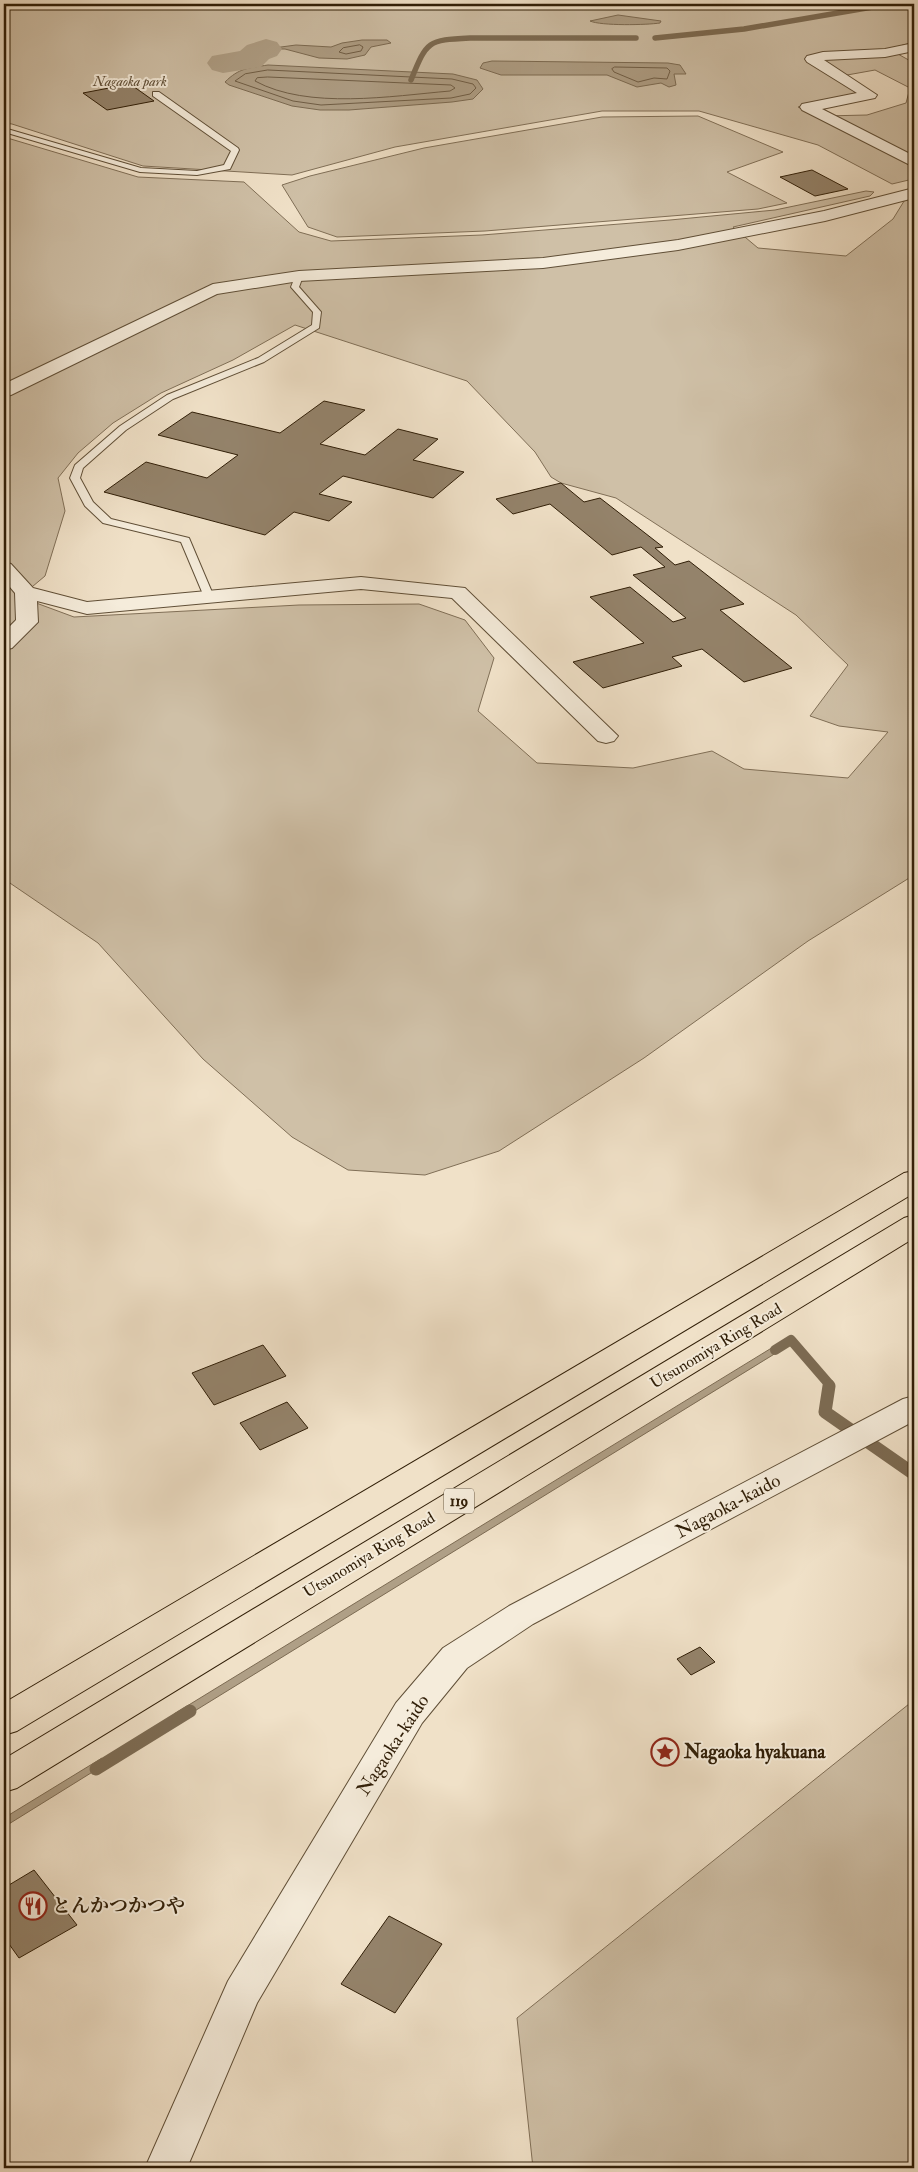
<svg xmlns="http://www.w3.org/2000/svg" width="918" height="2172" font-family="'IM FELL Double Pica','Noto Serif JP',serif">
<style>
.green{fill:#cfc0a7;stroke:#806f57;fill-rule:evenodd}
.water{fill:#af9f86;stroke:#7c6b53}
.lines{fill:none;stroke-linecap:round;stroke-linejoin:round}
.shore{stroke:#705e46;stroke-width:1}
.stream-far2{stroke:#7c6b53;stroke-width:5.5}
.stream-far1{stroke:#7c6b53;stroke-width:10}
.stream{stroke:#7c6b53;stroke-width:13}
.river{fill:#af9f86;fill-rule:evenodd}
.building{fill:#94836b;stroke:#301e07}
.lane-casing{stroke:#604f37;stroke-width:2}
.street-casing{stroke:#604f37;stroke-width:2}
.highway-casing{stroke:#301e07;stroke-width:2}
.lane{fill:#f5ecdb;fill-rule:evenodd}
.street{fill:#f5ecdb;fill-rule:evenodd}
.highway{fill:#f0e1c8;fill-rule:evenodd}
.labels{text-anchor:middle;dominant-baseline:central;stroke-width:4;stroke-linejoin:round;paint-order:stroke}
.far-park-label{font-size:14px;font-style:italic;fill:#604f37;stroke:#f5ecdb}
.shield{fill:#f5ecdb;stroke:#6b5c47;stroke-width:1}
.shield-label{font-size:15px;font-weight:bold;fill:#301e07}
.street-label{font-size:16px;fill:#301e07;stroke:#f5ecdb}
.near-street-label{font-size:19px;fill:#301e07;stroke:#f5ecdb}
.near-poi-label{font-size:19px;font-weight:bold;fill:#301e07;stroke:#f5ecdb;text-anchor:start}
</style>
<rect width="100%" height="100%" fill="#f0e1c8"/>
<filter id="stains"><feTurbulence type="fractalNoise" baseFrequency=".004" numOctaves="4"/><feColorMatrix values="0 0 0 0 .2 0 0 0 0 .09 0 0 0 0 .02 0 0 0 .5 -.17"/></filter>
<radialGradient id="worn" r=".72"><stop offset=".6" stop-color="#630" stop-opacity="0"/><stop offset="1" stop-color="#630" stop-opacity=".3"/></radialGradient>
<g class="green">
<path d="M 4,4 L 914,4 L 914,42 L 889,49 L 914,63 L 914,161 L 824,116 L 867,115 L 906,103 L 910,88 L 875,70 L 836,77 L 859,94 L 798,107 L 910,161 L 913,179 L 892,184 L 818,145 L 699,111 L 602,111 L 395,147 L 292,175 L 143,166 L 12,124 L 4,123 Z"/>
<path d="M 698,116 L 783,152 L 727,172 L 787,203 L 758,209 L 485,231 L 337,237 L 308,227 L 282,185 L 310,176 L 424,148 L 602,117 Z"/>
<path d="M 4,137 L 138,177 L 244,182 L 299,232 L 331,241 L 482,235 L 670,220 L 775,210 L 866,191 L 874,192 L 870,196 L 733,227 L 758,248 L 846,256 L 893,219 L 914,185 L 914,875 L 808,941 L 644,1058 L 499,1151 L 425,1175 L 348,1170 L 292,1137 L 203,1059 L 98,943 L 4,879 ZM 295,325 L 467,381 L 535,452 L 551,477 L 561,483 L 616,498 L 796,615 L 848,665 L 810,716 L 839,726 L 888,732 L 848,778 L 744,769 L 712,751 L 633,768 L 537,763 L 478,711 L 494,658 L 465,620 L 419,604 L 299,605 L 74,617 L 20,597 L 45,576 L 65,511 L 58,478 L 78,453 L 113,423 L 161,393 L 233,360 Z"/>
<path d="M 914,1700 L 914,2168 L 533,2168 L 517,2018 Z"/>
</g>
<g class="water">
<path d="M 618,15 L 661,21 L 660,23 C 647,25 601,26 590,21 Z"/>
<path d="M 362,40 L 387,40 L 391,43 L 371,47 L 365,55 L 347,59 L 319,58 L 285,49 L 266,49 L 296,45 L 331,47 L 342,43 Z"/>
<path d="M 492,61 L 668,63 L 680,65 L 686,74 L 674,74 L 676,85 L 669,87 L 661,83 L 637,87 L 607,75 L 501,75 L 480,68 L 483,63 Z"/>
<path d="M 268,65 L 453,74 L 477,80 L 483,89 L 473,99 L 452,102 L 349,110 L 320,110 L 292,106 L 229,85 L 225,82 C 239,68 248,68 268,65 Z"/>
<path d="M 783,1341 L 789,1345 L 180,1720 L 174,1714 Z"/>
<path d="M 102,1758 L 107,1763 L 4,1827 L 4,1818 Z"/>
</g>
<g class="lines">
<g class="shore">
<path d="M 360,45 L 363,47 L 361,51 L 346,54 L 339,52 L 343,48 Z"/>
<path d="M 615,67 L 667,68 L 670,71 L 667,79 L 654,78 L 638,82 L 614,72 L 612,69 Z"/>
<path d="M 268,70 L 452,79 L 473,84 L 476,88 L 470,94 L 451,98 L 321,105 L 293,101 L 235,81 L 245,74 Z"/>
<path d="M 268,77 L 451,85 L 455,88 L 450,91 C 392,96 308,110 255,81 L 257,78 Z"/>
</g>
<g class="stream-far2">
<path d="M 655,38 L 744,29 L 890,4"/>
<path d="M 411,80 C 427,41 427,40 470,38 L 636,38"/>
</g>
<path class="stream-far1" d="M 775,1350 L 791,1340 L 829,1384 L 829,1387"/>
<g class="stream">
<path d="M 829,1386 L 825,1412 L 914,1474"/>
<path d="M 96,1769 L 190,1711"/>
</g>
<path class="river" d="M 266,39 L 277,42 L 282,49 L 277,56 L 269,59 L 261,67 L 223,73 L 212,70 L 207,63 L 212,56 L 240,51 L 247,45 Z"/>
</g>
<g class="building">
<path d="M 130,84 L 154,101 L 107,110 L 83,93 Z"/>
<path d="M 812,170 L 848,189 L 815,196 L 780,177 Z"/>
<path d="M 324,401 L 365,410 L 320,444 L 365,455 L 398,429 L 438,439 L 413,460 L 464,472 L 433,498 L 343,476 L 319,494 L 352,502 L 329,521 L 294,512 L 265,535 L 104,492 L 146,462 L 207,478 L 238,455 L 158,435 L 192,412 L 280,433 Z"/>
<path d="M 561,483 L 584,502 L 600,498 L 663,547 L 655,548 L 675,565 L 689,561 L 744,604 L 720,610 L 792,668 L 744,682 L 702,649 L 672,657 L 682,666 L 603,688 L 573,662 L 644,643 L 590,597 L 630,587 L 673,622 L 686,618 L 633,575 L 665,567 L 641,547 L 612,555 L 550,504 L 513,514 L 496,499 Z"/>
<path d="M 263,1345 L 286,1376 L 214,1405 L 192,1373 Z"/>
<path d="M 287,1402 L 308,1428 L 260,1450 L 240,1423 Z"/>
<path d="M 700,1647 L 715,1662 L 691,1675 L 677,1659 Z"/>
<path d="M 34,1870 L 77,1925 L 19,1958 L 4,1937 L 4,1888 Z"/>
<path d="M 389,1916 L 442,1944 L 395,2013 L 341,1984 Z"/>
</g>
<g class="lines">
<g class="lane-casing">
<g id="lane">
<path d="M 153,92 L 159,92 L 238,148 L 239,150 L 230,169 L 197,175 L 140,172 L 4,132 L 4,128 L 141,168 L 197,171 L 224,165 L 231,151 L 153,96 Z"/>
<path d="M 296,274 L 303,276 L 299,287 L 321,312 L 319,328 L 264,362 L 173,399 L 126,430 L 83,468 L 80,478 L 93,502 L 111,519 L 189,538 L 214,597 L 213,599 L 205,599 L 181,542 L 103,523 L 85,506 L 70,478 L 75,465 L 120,426 L 167,395 L 258,358 L 312,325 L 313,312 L 291,287 Z"/>
</g>
</g>
<g class="street-casing">
<g id="street">
<path d="M 914,43 L 914,51 L 885,57 L 824,60 L 877,95 L 875,98 L 870,99 L 822,109 L 914,156 L 914,167 L 802,110 L 800,107 L 802,104 L 857,93 L 807,62 L 805,59 L 807,56 L 823,52 L 885,49 Z"/>
<path d="M 914,188 L 914,198 L 825,221 L 678,250 L 543,268 L 299,281 L 217,294 L 11,395 L 4,397 L 4,384 L 213,284 L 299,271 L 543,258 L 678,240 L 824,211 Z"/>
<path d="M 4,562 L 11,564 L 33,588 L 87,602 L 361,577 L 465,588 L 618,736 L 614,741 L 606,743 L 598,741 L 452,598 L 361,589 L 87,614 L 37,601 L 38,622 L 12,648 L 4,650 L 4,632 L 16,620 L 15,593 L 4,580 Z"/>
<path d="M 914,1396 L 914,1421 L 533,1624 L 467,1668 L 422,1723 L 257,2003 L 187,2168 L 145,2168 L 228,1981 L 396,1703 L 443,1648 L 509,1606 L 903,1399 Z"/>
</g>
</g>
<g class="highway-casing">
<g id="highway">
<path d="M 914,1171 L 914,1193 L 17,1731 L 4,1735 L 4,1703 L 904,1173 Z"/>
<path d="M 914,1215 L 914,1238 L 17,1788 L 4,1792 L 4,1759 L 904,1218 Z"/>
</g>
</g>
<use href="#lane" class="lane"/>
<use href="#street" class="street"/>
<use href="#highway" class="highway"/>
</g>
<defs>
<g id="sight-ring" transform="scale(1.4375)"><circle r="9.5" fill="#f5ecdb" stroke="#8f2418" stroke-width="1.5"/><path d="M0-6L1.8-2.2L6-1.7L2.9 1.2L3.7 5.4L0 3.3L-3.7 5.4L-2.9 1.2L-6-1.7L-1.8-2.2Z" fill="#8f2418"/></g>
<g id="restaurant-ring" transform="scale(1.4375)"><circle r="9.5" fill="#f5ecdb" stroke="#8f2418" stroke-width="1.5"/><path d="M-5-6h1v4h1v-4h1v4h1v-4h1v5L-1.5 .5V6h-2V.5L-5-1ZM5-6V6H3V1.5H1.5Q1.5-4 5-6Z" fill="#8f2418"/></g>
</defs>
<g fill-rule="evenodd">
<use href="#sight-ring" x="665" y="1752"/>
<use href="#restaurant-ring" x="33" y="1906"/>
</g>
<g class="labels">
<g class="far-park-label">
<text x="130" y="81">Nagaoka park</text>
</g>
<rect class="shield" x="444" y="1488.5" width="30" height="25" rx="4"/>
<g class="shield-label">
<text x="459" y="1501">119</text>
</g>
<g class="street-label">
<text transform="translate(716 1346) rotate(-31)">Utsunomiya Ring Road</text>
<text transform="translate(369 1555) rotate(-31)">Utsunomiya Ring Road</text>
</g>
<g class="near-street-label">
<text transform="translate(728 1506) rotate(-28)">Nagaoka-kaido</text>
<text transform="translate(393 1745) rotate(-57)">Nagaoka-kaido</text>
</g>
<g class="near-poi-label">
<text x="684" y="1752">Nagaoka hyakuana</text>
<text x="52" y="1906">とんかつかつや</text>
</g>
</g>
<rect width="918" height="2172" fill="none" stroke="#f0e1c8" stroke-width="20"/>
<rect x="5" y="5" width="908" height="2162" fill="none" stroke="#301e07" stroke-width="2.5"/>
<rect x="10" y="10" width="898" height="2152" fill="none" stroke="#301e07"/>
<rect width="100%" height="100%" filter="url(#stains)"/>
<rect width="100%" height="100%" fill="url(#worn)"/>
</svg>
